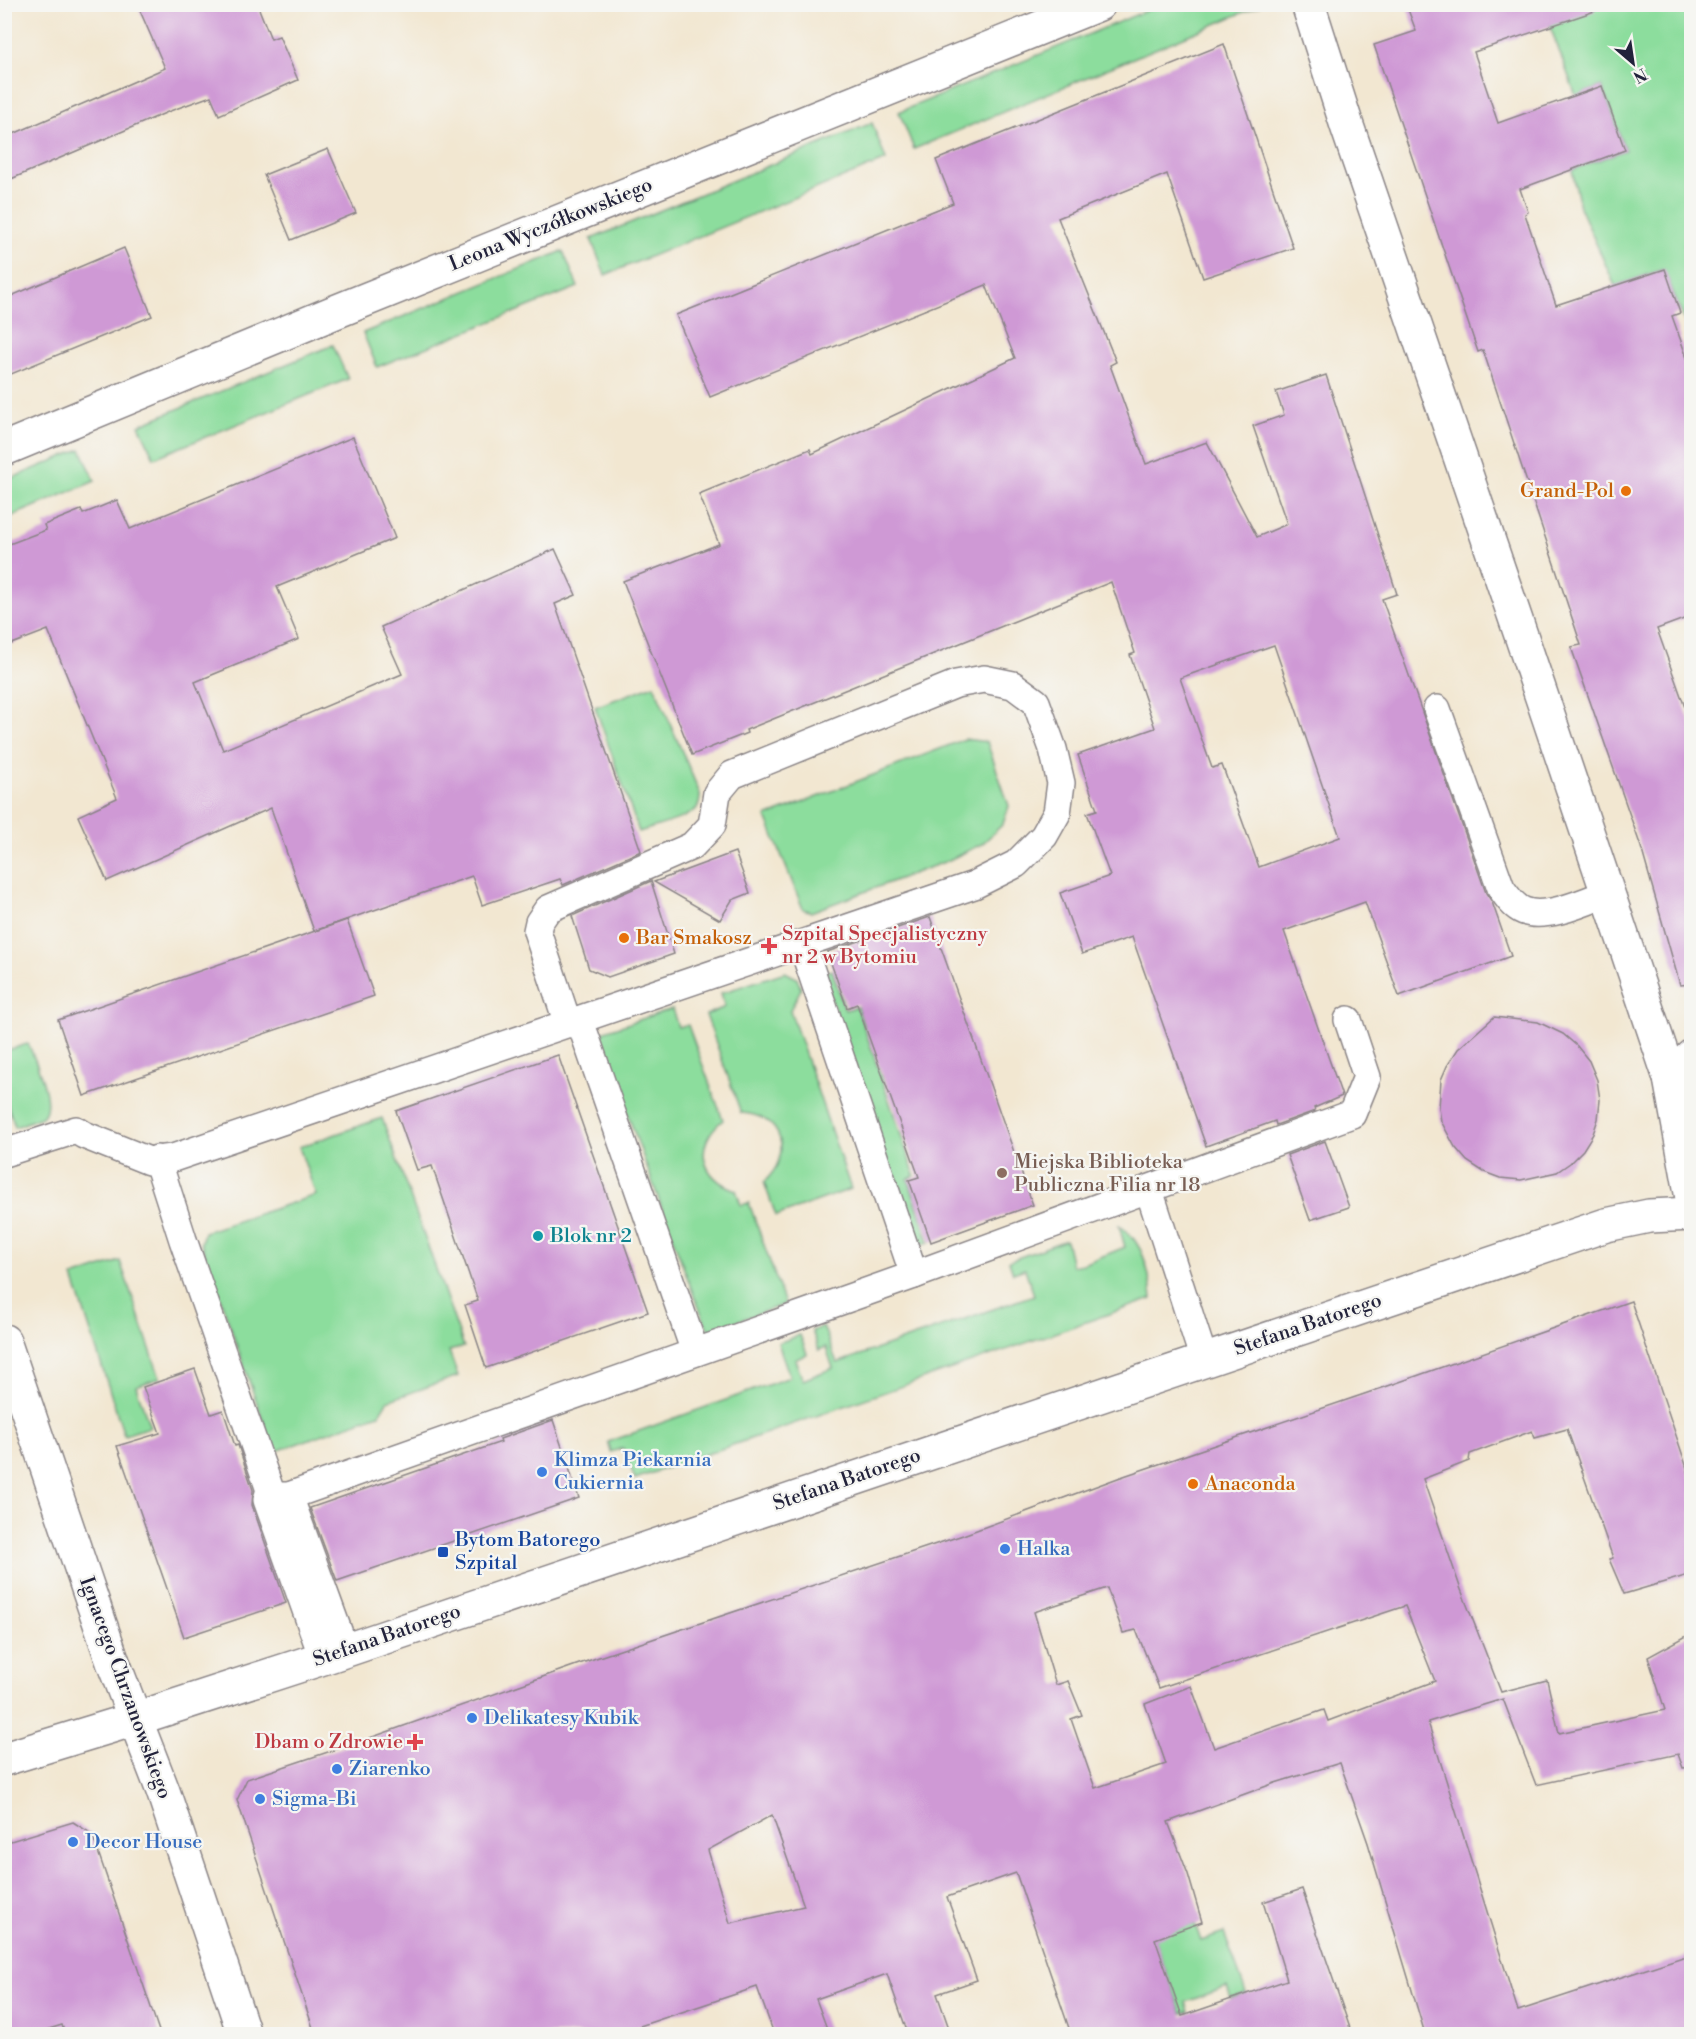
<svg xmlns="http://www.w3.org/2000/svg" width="1696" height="2039" font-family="'Libre Bodoni',serif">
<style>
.green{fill:#8cdd9d;stroke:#57806c;stroke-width:1.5}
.building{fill:#cf99d5;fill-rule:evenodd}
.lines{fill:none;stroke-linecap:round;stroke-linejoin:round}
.lane-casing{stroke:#8a8486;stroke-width:30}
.street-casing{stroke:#8a8486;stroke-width:36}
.lane{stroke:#fff;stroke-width:27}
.street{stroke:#fff;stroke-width:33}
.food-dot{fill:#e8710a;stroke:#f6f6f2;stroke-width:2}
.health-dot{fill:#e0444e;stroke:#f6f6f2;stroke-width:2}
.education-dot{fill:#8d6e63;stroke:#f6f6f2;stroke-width:2}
.culture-dot{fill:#0f9aa8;stroke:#f6f6f2;stroke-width:2}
.shop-dot{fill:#3f7fe0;stroke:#f6f6f2;stroke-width:2}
.transit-dot{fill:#1a4fb4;stroke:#f6f6f2;stroke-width:2}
.labels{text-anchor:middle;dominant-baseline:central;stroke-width:4.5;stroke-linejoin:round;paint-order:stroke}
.street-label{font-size:20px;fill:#22223b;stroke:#f6f6f2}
.food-label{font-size:20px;fill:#c56008;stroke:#f6f6f2;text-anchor:start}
.health-label{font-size:20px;fill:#be3a42;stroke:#f6f6f2;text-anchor:start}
.education-label{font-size:20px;fill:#785e54;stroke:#f6f6f2;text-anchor:start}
.culture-label{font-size:20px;fill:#0d838f;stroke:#f6f6f2;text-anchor:start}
.shop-label{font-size:20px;fill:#366cbe;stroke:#f6f6f2;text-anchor:start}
.transit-label{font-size:20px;fill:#164399;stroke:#f6f6f2;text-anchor:start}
</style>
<rect width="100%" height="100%" fill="#f6f6f2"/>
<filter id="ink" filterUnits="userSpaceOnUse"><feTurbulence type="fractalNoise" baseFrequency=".0167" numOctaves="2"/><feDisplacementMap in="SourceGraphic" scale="12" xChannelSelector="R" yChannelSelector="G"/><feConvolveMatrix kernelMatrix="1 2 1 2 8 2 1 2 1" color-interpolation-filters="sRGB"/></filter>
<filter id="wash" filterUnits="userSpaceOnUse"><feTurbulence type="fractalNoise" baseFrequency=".008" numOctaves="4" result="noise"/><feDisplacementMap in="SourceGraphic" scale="24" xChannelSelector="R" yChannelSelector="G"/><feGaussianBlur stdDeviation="1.35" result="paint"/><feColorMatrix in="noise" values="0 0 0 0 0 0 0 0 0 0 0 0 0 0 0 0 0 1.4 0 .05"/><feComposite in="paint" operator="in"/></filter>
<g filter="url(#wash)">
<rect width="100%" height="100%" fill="#f2e7d1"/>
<g class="green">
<path d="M 1261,5 L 914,149 L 899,112 L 1160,5 Z"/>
<path d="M 1542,5 L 1691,5 L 1691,320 L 1685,322 L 1664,269 L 1615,286 L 1580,207 L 1572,170 L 1625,150 L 1602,86 L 1576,96 Z"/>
<path d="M 872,123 L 886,160 L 605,275 L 591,239 Z"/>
<path d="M 563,251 L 578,287 L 377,367 L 363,333 Z"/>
<path d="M 333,345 L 348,379 L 154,458 L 139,425 Z"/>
<path d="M 81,449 L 95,481 L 5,519 L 5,481 Z"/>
<path d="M 654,685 L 700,794 C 700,799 700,804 697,808 C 689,819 652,827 639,832 L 595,707 Z"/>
<path d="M 965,739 L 987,742 L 1009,806 L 1003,824 L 982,844 L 947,861 L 811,912 L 803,909 L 766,817 Z"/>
<path d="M 832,970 L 845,1010 L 857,1007 L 915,1176 L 908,1179 L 929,1242 L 916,1247 L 822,973 Z"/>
<path d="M 785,972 L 797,978 L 801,989 L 790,1010 L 851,1189 L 776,1216 L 764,1182 C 794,1155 783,1115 741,1113 L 706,1015 L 725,1007 L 721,993 Z"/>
<path d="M 672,1009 L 678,1027 L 688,1025 L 723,1120 C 693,1144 700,1178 736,1190 L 741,1205 L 749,1203 L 785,1304 L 709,1331 L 694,1296 L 602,1044 L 602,1032 Z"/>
<path d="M 27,1044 L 29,1045 C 35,1061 56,1104 42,1117 L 15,1127 L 5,1097 L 5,1051 Z"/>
<path d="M 382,1118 L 464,1347 L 449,1351 L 458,1376 L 387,1401 L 379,1414 L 274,1452 L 201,1243 L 204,1232 L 316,1195 L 299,1147 Z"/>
<path d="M 1119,1226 C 1144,1240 1150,1273 1152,1299 L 635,1479 L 623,1448 L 611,1452 L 608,1442 L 790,1377 L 778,1343 L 800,1335 L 807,1354 L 795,1360 L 803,1380 L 833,1368 L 826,1347 L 819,1350 L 812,1331 L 823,1326 L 837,1363 L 1034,1295 L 1025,1269 L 1013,1273 L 1009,1261 L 1066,1240 L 1072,1266 L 1083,1264 L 1125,1247 Z"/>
<path d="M 120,1261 L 160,1378 L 136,1386 L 150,1427 L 124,1435 L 73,1277 Z"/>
<path d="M 1195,1924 L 1201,1941 L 1224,1933 L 1246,1993 L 1231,1998 L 1227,1987 L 1186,2002 L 1189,2012 L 1181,2013 L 1154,1938 Z"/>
</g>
<g id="blocks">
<g class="building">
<path d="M 137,4 L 257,4 L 271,39 L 279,36 L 298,80 L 219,115 L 211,96 L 170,111 L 4,182 L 4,138 L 165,68 Z"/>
<path d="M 1406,4 L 1594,4 L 1595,11 L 1474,52 L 1498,123 L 1602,86 L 1625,150 L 1520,189 L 1528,212 L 1525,214 L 1556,305 L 1665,269 L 1680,313 L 1672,316 L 1692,372 L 1692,616 L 1657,629 L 1692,727 L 1692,984 L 1680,985 L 1641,847 L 1571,647 L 1581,645 L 1483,350 L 1478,352 L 1374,45 L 1416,31 Z"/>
<path d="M 1224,44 L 1293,248 L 1203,278 L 1167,174 L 1058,218 L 1116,362 L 1110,365 L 1146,464 L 1207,442 L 1257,537 L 1287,524 L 1253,426 L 1284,415 L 1276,392 L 1326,375 L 1397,594 L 1382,599 L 1486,893 L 1492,902 L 1511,956 L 1399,996 L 1365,902 L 1284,931 L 1342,1096 L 1314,1108 L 1315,1111 L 1276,1125 L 1275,1121 L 1206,1146 L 1132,937 L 1082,954 L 1060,893 L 1110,876 L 1087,813 L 1097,810 L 1078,755 L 1155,728 L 1130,655 L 1135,653 L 1111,582 L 746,730 L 747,733 L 692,755 L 623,581 L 719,544 L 699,494 L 810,449 L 812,454 L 1015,358 L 986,285 L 710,397 L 676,315 L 953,203 L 936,160 ZM 1274,645 L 1340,837 L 1259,867 L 1222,765 L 1212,768 L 1180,678 Z"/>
<path d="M 328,149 L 356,213 L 291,240 L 264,175 Z"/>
<path d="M 124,248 L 152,316 L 4,377 L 4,299 Z"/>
<path d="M 353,437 L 395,538 L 277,587 L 299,639 L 195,682 L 223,750 L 402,674 L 381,627 L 555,549 L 576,595 L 555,604 L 641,851 L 563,885 L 560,879 L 482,905 L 472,876 L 314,931 L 271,808 L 107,881 L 78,816 L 117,798 L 48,630 L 4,647 L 4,546 L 46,530 L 44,525 L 81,510 L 83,514 L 117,500 L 130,529 Z"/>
<path d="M 735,852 L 750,893 L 732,900 L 720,920 L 654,882 Z"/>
<path d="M 651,881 L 674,954 L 608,977 L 589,969 L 572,916 Z"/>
<path d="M 930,917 L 1033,1205 L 931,1242 L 909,1180 L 919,1177 L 857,1004 L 847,1008 L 827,952 Z"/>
<path d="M 347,920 L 374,996 L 84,1096 L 58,1020 Z"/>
<path d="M 1494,1017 L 1538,1022 L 1563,1034 L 1577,1046 L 1589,1061 L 1597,1080 L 1600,1100 L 1598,1119 L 1593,1134 L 1583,1150 L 1570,1163 L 1557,1172 L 1521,1180 L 1500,1178 L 1484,1172 L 1467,1161 L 1455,1147 L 1441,1121 L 1439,1108 L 1441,1080 L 1447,1066 L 1458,1049 Z"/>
<path d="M 558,1055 L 648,1312 L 486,1368 L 465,1305 L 478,1301 L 432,1166 L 417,1170 L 396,1111 Z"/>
<path d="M 1325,1141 L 1349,1207 L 1310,1220 L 1287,1155 Z"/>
<path d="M 1631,1301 L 1692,1483 L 1692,1574 L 1624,1594 L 1609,1559 L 1613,1558 L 1567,1429 L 1535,1438 L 1532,1431 L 1470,1454 L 1469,1461 L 1423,1479 L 1460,1587 L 1501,1692 L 1547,1680 L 1559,1733 L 1665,1710 L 1648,1657 L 1692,1633 L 1692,1767 L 1683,1768 L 1678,1754 L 1536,1785 L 1503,1699 L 1428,1722 L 1518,2011 L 1692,1954 L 1692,2034 L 1425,2034 L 1368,1843 L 1340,1763 L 1275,1783 L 1168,1822 L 1188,1874 L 1202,1922 L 1155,1939 L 1182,2016 L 1287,1980 L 1263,1902 L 1302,1889 L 1352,2034 L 1071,2034 L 1016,1873 L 947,1897 L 977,1980 L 937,1994 L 951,2034 L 908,2034 L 887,1974 L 816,1999 L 829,2034 L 774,2034 L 757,1987 L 616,2034 L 315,2034 L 237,1800 L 247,1779 L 367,1739 L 599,1657 L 963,1535 L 1118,1478 L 1385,1387 ZM 1107,1588 L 1123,1633 L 1136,1630 L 1159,1688 L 1405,1606 L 1435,1681 L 1328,1721 L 1324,1710 L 1214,1748 L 1191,1686 L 1145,1704 L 1166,1764 L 1095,1788 L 1071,1719 L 1082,1715 L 1068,1681 L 1056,1685 L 1034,1612 ZM 772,1815 L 804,1906 L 730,1923 L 708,1850 Z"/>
<path d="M 195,1369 L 211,1414 L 223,1410 L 235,1446 L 238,1445 L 253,1490 L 252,1505 L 286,1603 L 184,1637 L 117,1446 L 160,1433 L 143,1387 Z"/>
<path d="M 553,1420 L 579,1498 L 337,1581 L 310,1508 L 501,1442 L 500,1439 Z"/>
<path d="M 73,1822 L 92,1834 L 160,2034 L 65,2034 L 62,2025 L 33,2034 L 4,2034 L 4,1843 Z"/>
</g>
</g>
</g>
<g filter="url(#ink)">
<use href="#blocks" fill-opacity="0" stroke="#8a8486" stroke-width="1.5"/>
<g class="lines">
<g class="lane-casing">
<g id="lane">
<path d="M 1437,709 L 1501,888 C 1507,897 1514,907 1524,911 C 1546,920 1587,901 1608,893"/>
<path d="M 802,944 L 914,1275"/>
<path d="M 580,1021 L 695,1352"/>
<path d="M 4,1153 L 76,1130 L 84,1135 L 149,1161 L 173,1158 L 974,885 L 1016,864 L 1044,836 L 1057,813 L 1061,783 L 1053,749 L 1036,702 L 1013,685 L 984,679 L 956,684 L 732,775 L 717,793 L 712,825 L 692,846 L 548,909 L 539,922 L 537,931 L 568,1024"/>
<path d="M 157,1159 L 183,1240 L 270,1490 L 277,1496 L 289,1496 L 914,1275 L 1352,1114 L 1367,1077 L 1348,1020"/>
<path d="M 1149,1190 L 1204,1360"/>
<path d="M 270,1490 L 267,1500 L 323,1658"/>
<path d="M 289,1496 L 345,1650"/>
</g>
</g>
<g class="street-casing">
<g id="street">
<path d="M 1308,4 L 1347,126 L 1522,638 L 1670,1078 L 1692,1198"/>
<path d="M 4,449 L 335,312 L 1099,4"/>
<path d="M 1670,1078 L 1692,1056"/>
<path d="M 4,1341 L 113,1662 L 163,1791 L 244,2034"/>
<path d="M 4,1759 L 135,1719 L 323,1658 L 1606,1225 L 1649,1216 L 1692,1214"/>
</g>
</g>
<use href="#lane" class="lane"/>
<use href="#street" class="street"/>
</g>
</g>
<g class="food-dot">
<circle cx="1626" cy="491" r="6"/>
<circle cx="624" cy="938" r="6"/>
<circle cx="1193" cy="1484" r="6"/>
</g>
<g class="health-dot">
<path d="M766 937h6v6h6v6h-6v6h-6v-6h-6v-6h6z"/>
<path d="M412 1733h6v6h6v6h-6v6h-6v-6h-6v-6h6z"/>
</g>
<circle class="education-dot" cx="1002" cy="1173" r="6"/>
<circle class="culture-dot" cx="538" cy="1236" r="6"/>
<g class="shop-dot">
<circle cx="542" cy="1472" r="6"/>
<circle cx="1005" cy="1549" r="6"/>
<circle cx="472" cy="1718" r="6"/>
<circle cx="337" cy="1769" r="6"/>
<circle cx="260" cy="1799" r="6"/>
<circle cx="73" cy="1842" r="6"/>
</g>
<rect class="transit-dot" x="437" y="1546" width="12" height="12" rx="3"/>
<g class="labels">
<g class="street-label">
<text transform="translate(551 225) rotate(-22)">Leona Wyczółkowskiego</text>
<text transform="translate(1308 1325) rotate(-19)">Stefana Batorego</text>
<text transform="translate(847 1480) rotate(-19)">Stefana Batorego</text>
<text transform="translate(387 1636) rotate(-19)">Stefana Batorego</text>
<text transform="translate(125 1688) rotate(70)">Ignacego Chrzanowskiego</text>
</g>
<g class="food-label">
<text x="1614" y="491" text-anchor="end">Grand-Pol</text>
<text x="636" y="938">Bar Smakosz</text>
<text x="1205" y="1484">Anaconda</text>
</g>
<g class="health-label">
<text x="782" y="934">Szpital Specjalistyczny<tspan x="782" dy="23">nr 2 w Bytomiu</tspan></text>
<text x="403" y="1742" text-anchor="end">Dbam o Zdrowie</text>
</g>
<g class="education-label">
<text x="1014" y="1162">Miejska Biblioteka<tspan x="1014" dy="23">Publiczna Filia nr 18</tspan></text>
</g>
<g class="culture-label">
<text x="550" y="1236">Blok nr 2</text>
</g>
<g class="shop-label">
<text x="554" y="1460">Klimza Piekarnia<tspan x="554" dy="23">Cukiernia</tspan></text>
<text x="1017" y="1549">Halka</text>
<text x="484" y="1718">Delikatesy Kubik</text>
<text x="349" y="1769">Ziarenko</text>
<text x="272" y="1799">Sigma-Bi</text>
<text x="85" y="1842">Decor House</text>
</g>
<g class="transit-label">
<text x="455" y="1540">Bytom Batorego<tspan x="455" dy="23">Szpital</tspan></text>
</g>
</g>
<rect width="1696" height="2039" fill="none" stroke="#f6f6f2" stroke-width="24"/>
<g transform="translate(1633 63) rotate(151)" stroke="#f6f6f2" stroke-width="4.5" paint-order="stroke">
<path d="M0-4.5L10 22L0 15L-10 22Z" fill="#22223b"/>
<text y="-9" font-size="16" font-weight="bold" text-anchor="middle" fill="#22223b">N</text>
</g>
</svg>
